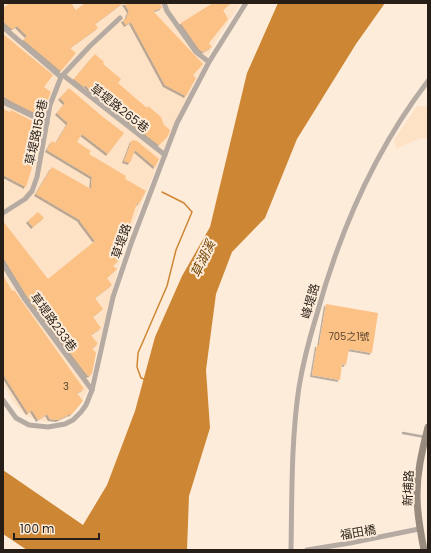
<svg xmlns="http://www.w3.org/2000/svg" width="431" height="553" font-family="Poppins,'Noto Sans TC',sans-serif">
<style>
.built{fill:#fee2c6}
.water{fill:#cd8734}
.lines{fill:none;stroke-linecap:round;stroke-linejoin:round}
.stream{stroke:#cd8734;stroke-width:1.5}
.building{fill:#fcc184;filter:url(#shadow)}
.lane{stroke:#b5aba2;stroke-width:2.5}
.street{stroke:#b5aba2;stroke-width:5}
.secondary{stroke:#988b7d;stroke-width:7}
.labels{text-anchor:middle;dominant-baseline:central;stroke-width:4;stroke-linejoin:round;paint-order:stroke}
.number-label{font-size:10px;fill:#5c4832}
.street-label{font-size:12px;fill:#271f17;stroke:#feecda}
.water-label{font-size:13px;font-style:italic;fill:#704200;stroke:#feecda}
</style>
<defs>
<filter id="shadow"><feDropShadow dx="-2" dy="2" stdDeviation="0" flood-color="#0004"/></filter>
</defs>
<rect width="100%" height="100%" fill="#feecda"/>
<g class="built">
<path d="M 3,3 L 241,3 L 216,41 L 176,121 L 124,246 L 87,392 L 77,409 L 71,415 L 59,421 L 45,422 L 26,416 L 14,403 L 3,384 Z"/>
<path d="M 417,106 L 428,106 L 428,138 L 419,139 L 396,149 L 394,140 Z"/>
</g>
<path class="water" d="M 278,3 L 385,3 L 356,44 L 297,139 L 265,218 L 232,252 L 216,294 L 206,370 L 210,428 L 189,496 L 187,550 L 27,550 L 3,534 L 3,470 L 83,525 L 107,485 L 135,411 L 155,337 L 182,276 L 210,227 L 247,73 Z"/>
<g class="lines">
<path class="stream" d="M 144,379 L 141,378 L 137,367 L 138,353 L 167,286 L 176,250 L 192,212 L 184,203 L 162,192"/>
</g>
<g class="building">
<path d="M 10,3 L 71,3 L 76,10 L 85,3 L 123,3 L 95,24 L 98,28 L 70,48 L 76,53 L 61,71 L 24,40 L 27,36 L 17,26 L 12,29 L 3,21 L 3,8 Z"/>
<path d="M 124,3 L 160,3 L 162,8 L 153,11 L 203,64 L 193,75 L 196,78 L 186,96 L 165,85 L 131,22 L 126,25 L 123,20 L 126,19 L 129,11 Z"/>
<path d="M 213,3 L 231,3 L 223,10 L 228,19 L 209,43 L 212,47 L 203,52 L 199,49 L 181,23 Z"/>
<path d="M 3,34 L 53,75 L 44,87 L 51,92 L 41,116 L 13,102 L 3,96 Z"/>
<path d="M 95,54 L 104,62 L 103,64 L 121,79 L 118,83 L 147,108 L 148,106 L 161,117 L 164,125 L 170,130 L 168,136 L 159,145 L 103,102 L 85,85 L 84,87 L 74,79 Z"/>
<path d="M 69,88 L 103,117 L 124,133 L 108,154 L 82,134 L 77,142 L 91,151 L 89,154 L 126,176 L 125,179 L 146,191 L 139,204 L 137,203 L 128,230 L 130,232 L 120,256 L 121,258 L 113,266 L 117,269 L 107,278 L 112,285 L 95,298 L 103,309 L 93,317 L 101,328 L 91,335 L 98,344 L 92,348 L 96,353 L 92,374 L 88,376 L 27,296 L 3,257 L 3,221 L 48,279 L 95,241 L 80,221 L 80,220 L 36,194 L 52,167 L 91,189 L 92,177 L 47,150 L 52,141 L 56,143 L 68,123 L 57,113 L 65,103 L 60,98 Z"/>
<path d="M 3,109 L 10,112 L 11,110 L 42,126 L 34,144 L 38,148 L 26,187 L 5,176 L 3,174 Z"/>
<path d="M 132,140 L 137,141 L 159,159 L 155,167 L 135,150 L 130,163 L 124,161 Z"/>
<path d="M 38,212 L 44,218 L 33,227 L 28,221 Z"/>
<path d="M 3,275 L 12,291 L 14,290 L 84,389 L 77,393 L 83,401 L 71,415 L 70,414 L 58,420 L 50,419 L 47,414 L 38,420 L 32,410 L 28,413 L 3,374 Z"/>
<path d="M 326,304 L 378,313 L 372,353 L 349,349 L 346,365 L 342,364 L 340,380 L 312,375 L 317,345 L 319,345 Z"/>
</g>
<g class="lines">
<path class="lane" d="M 403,433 L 425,437"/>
<g class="street">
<path d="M 164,3 L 167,11 L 196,52 L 209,62"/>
<path d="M 3,27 L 61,77"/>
<path d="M 63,75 L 165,155"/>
<path d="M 3,102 L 47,123"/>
<path d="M 3,213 L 25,199 L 32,191 L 37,177 L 50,105 L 61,77 L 90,46 L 120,18"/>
<path d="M 3,264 L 24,298 L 92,390"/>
<path d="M 3,400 L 16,418 L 29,425 L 48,427 L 65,424 L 73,420 L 81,412 L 86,405 L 92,390 L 113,297 L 132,241 L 177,123 L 209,62 L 246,3"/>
<path d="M 291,550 C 292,496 291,441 299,387 C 303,363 309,340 316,317 C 339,233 375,150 428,81"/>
<path d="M 307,550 L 350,543 L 419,529"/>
</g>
<path class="secondary" d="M 424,550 C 418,520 414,494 420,463 C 422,451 425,439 428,427"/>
</g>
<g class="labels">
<g class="number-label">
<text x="349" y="336">705之1號</text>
<text x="66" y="386">3</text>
</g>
<g class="street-label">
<text transform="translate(120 108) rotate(38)">草堤路265巷</text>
<text transform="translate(36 132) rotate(-78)">草堤路158巷</text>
<text transform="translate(121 241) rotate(-71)">草堤路</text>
<text transform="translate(310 301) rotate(-74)">峰堤路</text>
<text transform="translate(54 322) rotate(54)">草堤路233巷</text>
<text transform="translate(408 488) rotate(-88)">新埔路</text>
<text transform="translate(358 532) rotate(-10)">福田橋</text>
</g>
<g class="water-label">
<text transform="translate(203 259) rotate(-65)">草湖溪</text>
</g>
</g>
<rect width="431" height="553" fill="none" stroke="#271f17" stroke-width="8"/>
<path d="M14 533v6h85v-6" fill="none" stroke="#271f17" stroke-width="2"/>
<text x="20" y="533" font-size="12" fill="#271f17" stroke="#feecda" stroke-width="3" paint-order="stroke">100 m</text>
</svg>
